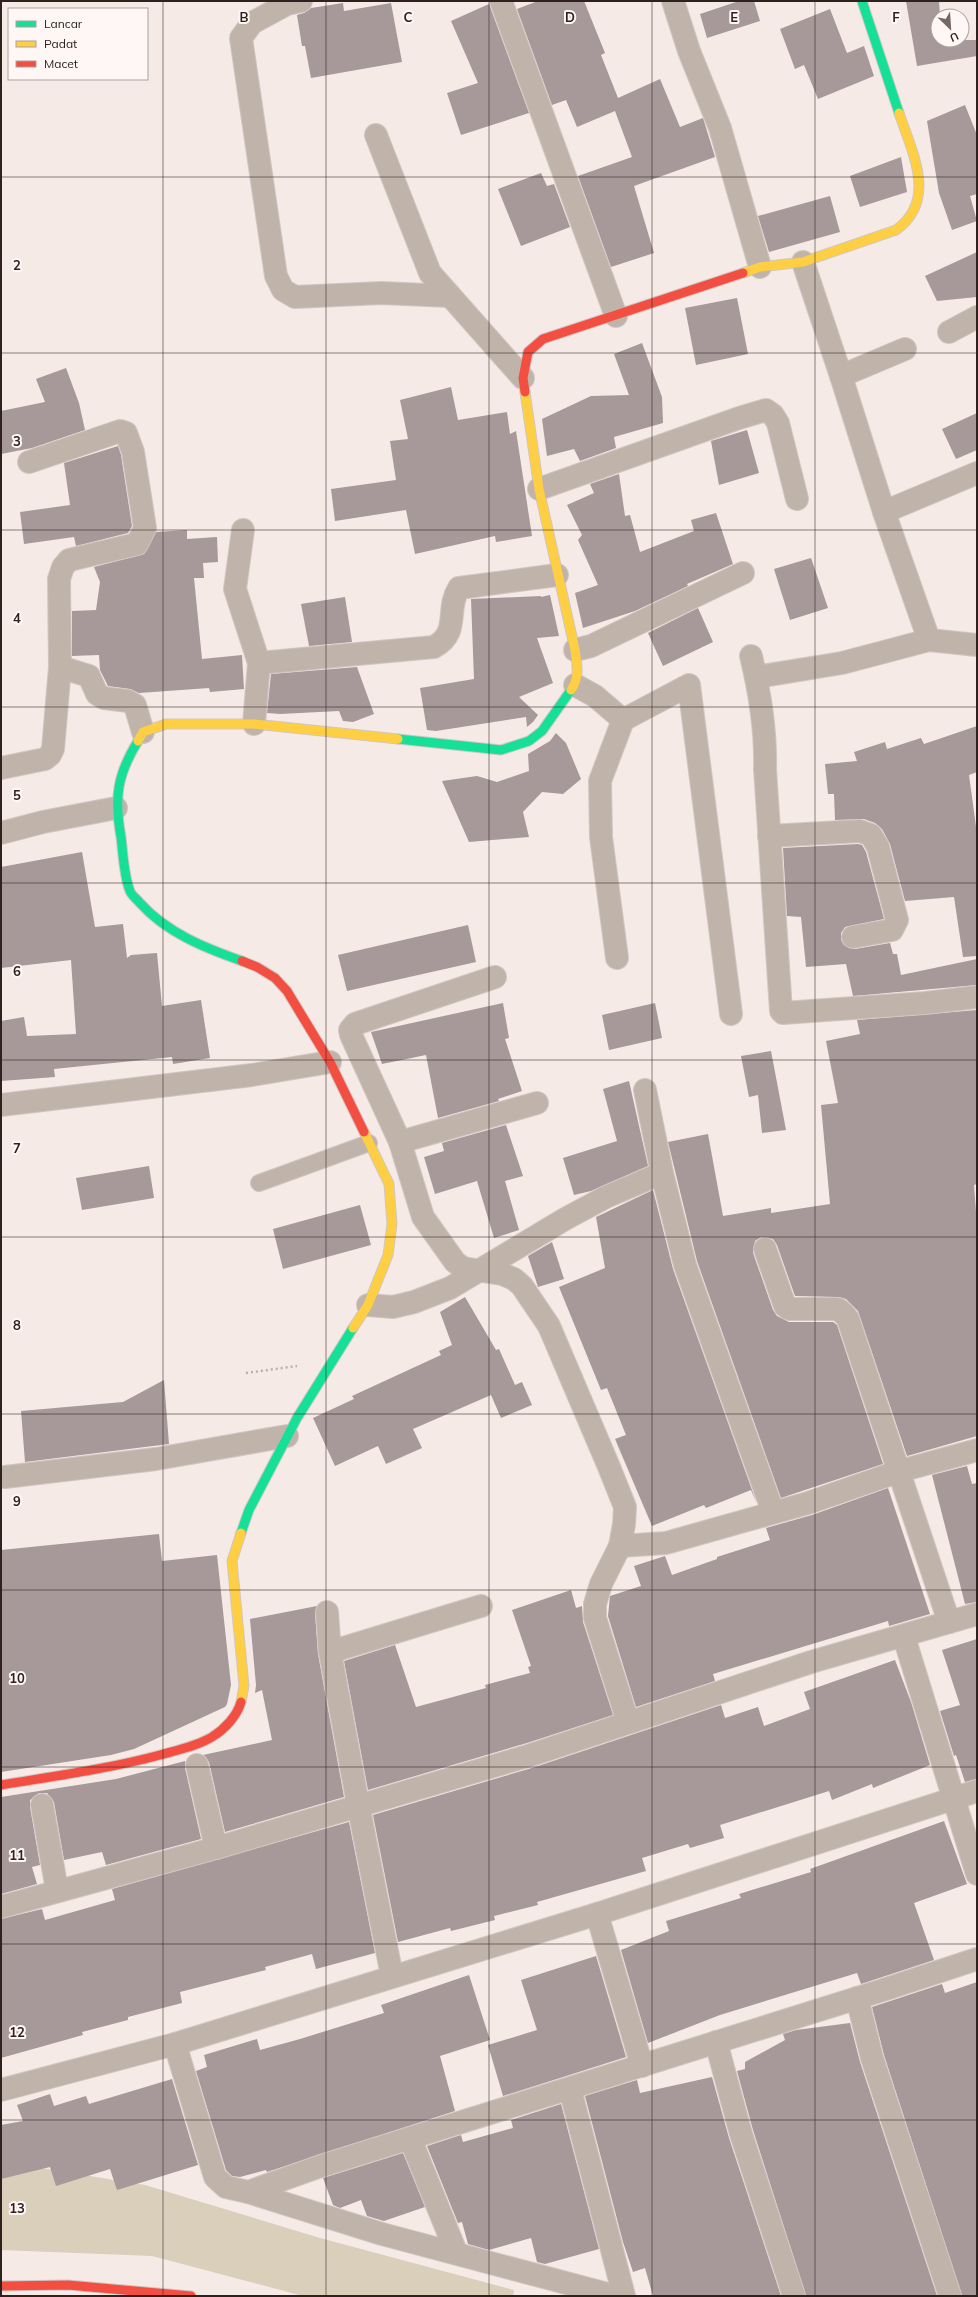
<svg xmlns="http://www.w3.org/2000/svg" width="978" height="2297" font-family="Mulish,sans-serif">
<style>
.green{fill:#d9cfbb}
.building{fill:#a79899}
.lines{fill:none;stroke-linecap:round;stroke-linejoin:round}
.lane-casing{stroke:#d0c7c4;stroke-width:18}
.street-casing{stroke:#d0c7c4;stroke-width:24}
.fast-casing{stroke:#d0c7c4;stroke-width:11}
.slow-casing{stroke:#d0c7c4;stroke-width:11}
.jam-casing{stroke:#d0c7c4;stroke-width:11}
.path{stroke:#bab1aa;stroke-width:2.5;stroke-dasharray:2 3;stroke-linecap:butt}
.lane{stroke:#c0b4aa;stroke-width:16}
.street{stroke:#c0b4aa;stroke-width:22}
.fast{stroke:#16e098;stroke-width:9}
.slow{stroke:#ffcf43;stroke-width:9}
.jam{stroke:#f24e42;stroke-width:9}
.grid{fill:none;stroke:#2e211e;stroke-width:1;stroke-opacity:0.55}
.grid-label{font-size:13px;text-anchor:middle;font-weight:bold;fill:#2e211e;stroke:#fef7f5;stroke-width:4;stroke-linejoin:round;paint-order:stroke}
</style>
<rect width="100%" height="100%" fill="#f6eae6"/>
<path class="green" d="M 29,2166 L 145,2185 L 320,2238 L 514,2290 L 513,2296 L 303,2296 L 152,2256 L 1,2250 L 1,2167 Z"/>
<g class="building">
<path d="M 538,1 L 584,1 L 605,53 L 601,55 L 618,98 L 660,79 L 680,127 L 703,118 L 715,157 L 634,186 L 654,253 L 611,267 L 578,176 L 632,157 L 615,111 L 577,127 L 566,100 L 552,105 L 517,9 Z"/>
<path d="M 739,1 L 754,1 L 760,21 L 707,38 L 700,14 Z"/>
<path d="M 906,1 L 939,1 L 940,16 L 938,16 L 938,40 L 977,40 L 977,56 L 917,66 Z"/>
<path d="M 343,3 L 344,11 L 391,3 L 402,62 L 311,78 L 305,46 L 302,46 L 297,15 L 304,13 L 311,8 Z"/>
<path d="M 489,4 L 529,113 L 461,135 L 447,93 L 478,83 L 451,21 Z"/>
<path d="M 830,9 L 847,53 L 864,46 L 874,76 L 818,99 L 804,65 L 795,69 L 780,29 Z"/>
<path d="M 965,105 L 977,135 L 977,194 L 970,196 L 977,221 L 952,230 L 939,193 L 927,121 Z"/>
<path d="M 901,157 L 907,192 L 860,207 L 850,176 Z"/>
<path d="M 541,173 L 547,186 L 554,184 L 570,227 L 521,246 L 498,189 Z"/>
<path d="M 830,196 L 840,232 L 769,252 L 758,216 Z"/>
<path d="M 977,252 L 977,297 L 937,301 L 925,276 Z"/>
<path d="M 737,298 L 748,354 L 696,365 L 685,308 Z"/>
<path d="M 642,343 L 662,397 L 663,423 L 614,437 L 616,448 L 580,461 L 574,449 L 547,456 L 542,419 L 591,396 L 629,395 L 614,354 Z"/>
<path d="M 66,368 L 79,403 L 85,430 L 32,448 L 1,454 L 1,411 L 45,402 L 36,379 Z"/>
<path d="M 451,387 L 458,420 L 507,412 L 510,434 L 516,431 L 532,536 L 496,542 L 495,536 L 415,554 L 406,510 L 335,521 L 331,489 L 396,480 L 390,441 L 408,439 L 400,400 Z"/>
<path d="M 977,413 L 977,450 L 956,459 L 942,429 Z"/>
<path d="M 747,430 L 759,473 L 719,485 L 711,441 Z"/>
<path d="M 118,446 L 121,455 L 132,526 L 128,533 L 76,546 L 74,537 L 24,544 L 20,512 L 70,505 L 64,463 Z"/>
<path d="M 619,474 L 625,516 L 630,515 L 640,552 L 694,531 L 691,520 L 716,513 L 733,564 L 687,584 L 688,586 L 635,611 L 583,628 L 575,593 L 598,585 L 578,540 L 582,535 L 567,505 L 594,493 L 590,484 Z"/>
<path d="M 187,530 L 187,539 L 217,537 L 218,562 L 203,563 L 204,578 L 194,578 L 202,659 L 242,655 L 244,689 L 210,692 L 209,688 L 139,693 L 130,689 L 108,686 L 100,670 L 99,655 L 72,656 L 72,611 L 96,610 L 100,582 L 94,567 L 144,554 L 156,532 Z"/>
<path d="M 811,558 L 828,608 L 790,620 L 774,569 Z"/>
<path d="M 550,595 L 559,636 L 537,638 L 553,683 L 519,697 L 538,715 L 533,722 L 527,727 L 526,717 L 436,731 L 427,730 L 420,688 L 474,679 L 471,599 L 541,596 L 541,597 Z"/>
<path d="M 345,597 L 352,642 L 309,646 L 301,604 Z"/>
<path d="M 698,608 L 713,642 L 663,666 L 648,633 Z"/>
<path d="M 357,667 L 374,714 L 353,722 L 343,721 L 339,711 L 280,714 L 267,713 L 271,674 Z"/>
<path d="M 977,726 L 977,772 L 969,775 L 977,834 L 977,956 L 963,957 L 954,897 L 905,901 L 890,844 L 882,829 L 875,823 L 864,819 L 835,820 L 834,794 L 828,794 L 825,764 L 857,761 L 854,752 L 885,742 L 887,749 L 921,738 L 924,744 Z"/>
<path d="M 556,733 L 566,743 L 581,779 L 563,794 L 542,792 L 523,812 L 529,837 L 469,842 L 442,781 L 477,776 L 497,782 L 529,771 L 528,754 L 550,741 Z"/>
<path d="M 858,844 L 862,845 L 866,852 L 884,919 L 845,927 L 841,933 L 841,940 L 844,945 L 855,949 L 890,943 L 893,954 L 897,954 L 901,975 L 977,959 L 977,985 L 853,996 L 846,964 L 806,967 L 801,917 L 787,916 L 783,848 Z"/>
<path d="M 82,852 L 95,927 L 123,924 L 127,958 L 131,955 L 157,953 L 162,1006 L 201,1000 L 210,1058 L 173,1064 L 172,1057 L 54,1069 L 55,1077 L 1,1081 L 1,1021 L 24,1017 L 27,1036 L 76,1034 L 71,960 L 1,968 L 1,867 Z"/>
<path d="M 468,925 L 476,962 L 347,991 L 338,955 Z"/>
<path d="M 503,1003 L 509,1038 L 505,1039 L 522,1091 L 498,1099 L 499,1101 L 438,1118 L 426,1055 L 382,1064 L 371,1032 Z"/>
<path d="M 655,1003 L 662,1038 L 609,1050 L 602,1015 Z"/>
<path d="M 977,1010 L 977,1184 L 974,1185 L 977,1225 L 977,1436 L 907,1456 L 858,1311 L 846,1299 L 839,1297 L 795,1296 L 777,1245 L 773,1239 L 761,1237 L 755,1241 L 753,1253 L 773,1310 L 777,1316 L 789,1322 L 833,1322 L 837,1325 L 883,1464 L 781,1498 L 697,1261 L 668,1142 L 708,1134 L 723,1216 L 771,1208 L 771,1213 L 830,1204 L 821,1105 L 838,1103 L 826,1041 L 860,1034 L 857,1020 Z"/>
<path d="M 771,1051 L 786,1130 L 762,1133 L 758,1095 L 749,1097 L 741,1056 Z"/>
<path d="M 629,1081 L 648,1166 L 591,1191 L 574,1195 L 563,1158 L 617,1141 L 603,1089 Z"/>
<path d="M 506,1125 L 523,1176 L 505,1181 L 519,1230 L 494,1238 L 477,1181 L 435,1194 L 424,1157 L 444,1151 L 442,1143 Z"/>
<path d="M 149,1166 L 154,1198 L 82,1210 L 76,1178 Z"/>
<path d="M 653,1190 L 673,1269 L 757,1504 L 751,1490 L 706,1508 L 704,1505 L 652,1526 L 615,1439 L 626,1435 L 607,1388 L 601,1390 L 559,1287 L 605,1268 L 596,1217 Z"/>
<path d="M 360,1205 L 371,1245 L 283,1269 L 273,1229 Z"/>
<path d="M 552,1242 L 564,1279 L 538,1287 L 528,1256 Z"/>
<path d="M 465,1297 L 496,1350 L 499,1349 L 515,1385 L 522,1382 L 532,1405 L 501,1418 L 491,1395 L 413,1429 L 422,1448 L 386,1464 L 378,1446 L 335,1466 L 313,1418 L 354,1399 L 352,1396 L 441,1355 L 439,1351 L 452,1345 L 440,1312 Z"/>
<path d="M 164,1380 L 169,1444 L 25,1462 L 21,1411 L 123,1402 Z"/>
<path d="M 967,1466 L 972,1484 L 977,1483 L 977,1602 L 965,1604 L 932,1475 Z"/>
<path d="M 888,1488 L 930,1614 L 889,1626 L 888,1621 L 713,1674 L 715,1681 L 636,1707 L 608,1616 L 610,1596 L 641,1586 L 634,1566 L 665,1556 L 672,1575 L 717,1559 L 717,1557 L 770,1540 L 766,1528 L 812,1515 Z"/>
<path d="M 159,1534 L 162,1561 L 217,1555 L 231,1685 L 227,1704 L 225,1707 L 134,1749 L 111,1755 L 1,1772 L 1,1550 Z"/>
<path d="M 571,1590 L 576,1608 L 582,1606 L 583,1622 L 613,1715 L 527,1743 L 368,1790 L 344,1661 L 395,1645 L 416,1707 L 486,1688 L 485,1685 L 530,1673 L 528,1667 L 531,1666 L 512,1610 Z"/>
<path d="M 317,1606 L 315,1613 L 318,1654 L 344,1797 L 225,1832 L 209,1762 L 203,1755 L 272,1740 L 262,1690 L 255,1693 L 256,1685 L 250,1619 Z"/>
<path d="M 977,1639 L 977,1779 L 965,1782 L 956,1755 L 954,1756 L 940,1711 L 960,1705 L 942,1650 Z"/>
<path d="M 895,1660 L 911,1702 L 930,1765 L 873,1788 L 872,1784 L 832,1800 L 829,1791 L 720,1825 L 724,1838 L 690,1848 L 688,1844 L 642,1858 L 646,1871 L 537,1902 L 538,1905 L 494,1916 L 495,1920 L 451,1931 L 450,1928 L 398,1942 L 373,1815 L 535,1767 L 721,1705 L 725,1718 L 758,1707 L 764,1726 L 810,1709 L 804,1692 Z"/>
<path d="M 185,1761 L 185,1768 L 201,1839 L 106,1865 L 102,1852 L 64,1860 L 54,1802 L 47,1793 L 39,1793 L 30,1800 L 30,1807 L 40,1865 L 32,1867 L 37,1884 L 1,1894 L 1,1797 L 116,1779 Z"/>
<path d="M 944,1821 L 967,1884 L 914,1903 L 934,1960 L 861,1984 L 857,1973 L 720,2015 L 648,2043 L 621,1950 L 669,1931 L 666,1921 L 741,1898 L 739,1894 L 811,1872 L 810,1869 Z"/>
<path d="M 349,1822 L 375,1953 L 316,1969 L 312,1954 L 265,1967 L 266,1970 L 180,1992 L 182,2003 L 128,2017 L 128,2020 L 82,2032 L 83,2035 L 1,2058 L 1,1919 L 42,1909 L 45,1920 L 115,1900 L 112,1889 Z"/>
<path d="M 596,1956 L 626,2057 L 503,2096 L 488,2045 L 537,2030 L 521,1980 Z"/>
<path d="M 469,1975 L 490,2040 L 440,2056 L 455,2111 L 267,2172 L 266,2170 L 240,2177 L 232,2176 L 226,2170 L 196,2071 L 207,2067 L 204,2055 L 257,2039 L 260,2050 L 300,2039 L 384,2013 L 381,2005 Z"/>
<path d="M 977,1982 L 977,2296 L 962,2296 L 884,2055 L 872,2007 L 942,1984 L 945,1993 Z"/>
<path d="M 850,2023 L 860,2062 L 937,2296 L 806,2296 L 753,2130 L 737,2071 L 745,2069 L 745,2062 L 785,2040 L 783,2034 L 796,2030 Z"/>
<path d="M 712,2077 L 729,2138 L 781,2296 L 653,2296 L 645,2268 L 633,2272 L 623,2242 L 585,2096 L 637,2080 L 640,2093 Z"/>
<path d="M 172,2079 L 198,2165 L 117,2190 L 110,2169 L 56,2186 L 50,2167 L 1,2179 L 1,2125 L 23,2121 L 17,2105 L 50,2094 L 54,2106 L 86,2096 L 89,2104 Z"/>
<path d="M 561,2104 L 599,2249 L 545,2264 L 537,2262 L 531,2238 L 489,2250 L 468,2244 L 462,2222 L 458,2223 L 427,2146 L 461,2135 L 463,2142 L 513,2128 L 511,2120 Z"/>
<path d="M 403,2153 L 425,2207 L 384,2221 L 367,2216 L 361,2200 L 340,2208 L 333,2205 L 323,2178 Z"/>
</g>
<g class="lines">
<g class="lane-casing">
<path id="lane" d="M 259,1183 L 369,1143"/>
</g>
<g class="street-casing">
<g id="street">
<path d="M 301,1 L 287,4 L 252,23 L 241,38 L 276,276 L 283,290 L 295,297 L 381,293 L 450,296"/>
<path d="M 501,1 L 616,316"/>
<path d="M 673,1 L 689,51 L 720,128 L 760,267"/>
<path d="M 376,135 L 430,273 L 523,378"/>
<path d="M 949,332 L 977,317"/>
<path d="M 841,376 L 905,349"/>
<path d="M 539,489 L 739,418 L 766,410 L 773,415 L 778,423 L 797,499"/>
<path d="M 884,512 L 977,473"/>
<path d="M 243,530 L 235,589 L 259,663"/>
<path d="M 929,640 L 977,645"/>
<path d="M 575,650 L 591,646 L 743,573"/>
<path d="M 751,656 C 760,693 766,731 765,769 L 781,1011 L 783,1013 L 925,1003 L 977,997"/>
<path d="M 60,667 L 89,676 L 97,694 L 104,698 L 128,701 L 135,705 L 143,732"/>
<path d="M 756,677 L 842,663 L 929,640 L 884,512 L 841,376 L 803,262"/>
<path d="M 575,685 L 595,696 L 623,720 L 689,685 L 731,1014"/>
<path d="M 254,724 L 259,663 L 434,647 C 461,632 445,610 459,588 L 557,575"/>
<path d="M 1,768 L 45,759 L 50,755 L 53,749 L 60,667 L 59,579 L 63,567 L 69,560 L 137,544 L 145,528 L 133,452 L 126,433 L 120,431 L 29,462"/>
<path d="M 1,833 L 43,822 L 116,808"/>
<path d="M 769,836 L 860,831 L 871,835 L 878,847 L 897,920 L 892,930 L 853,937"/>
<path d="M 617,958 L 601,837 L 600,781 L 623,720"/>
<path d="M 495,977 L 355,1024 L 350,1030 L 351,1035 L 400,1142 L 423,1217 L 455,1262 L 463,1268 L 502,1274 L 514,1279 L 522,1286 L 549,1326 L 609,1467 L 625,1507 L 624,1524 L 620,1546 L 601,1584 L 595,1604 L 595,1618 L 628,1722"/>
<path d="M 645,1090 L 662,1173 L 685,1265 L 773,1512"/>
<path d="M 1,1105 L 252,1075 L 330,1062"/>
<path d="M 400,1142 L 537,1103"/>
<path d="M 765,1249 L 785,1306 L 789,1309 L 838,1309 L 844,1314 L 848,1319 L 949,1622"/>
<path d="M 368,1305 L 393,1307 L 414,1302 L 450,1288 L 565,1219 L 606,1197 L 662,1173"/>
<path d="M 5,1477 L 156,1459 L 287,1436"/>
<path d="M 620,1546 L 666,1543 L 808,1503 L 900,1471 L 977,1450"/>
<path d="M 327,1612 L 330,1652 L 358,1804 L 392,1976"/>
<path d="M 904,1637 L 977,1874"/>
<path d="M 330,1652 L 481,1606"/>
<path d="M 197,1765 L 216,1848"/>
<path d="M 42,1805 L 57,1890"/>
<path d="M 1,1907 L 216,1848 L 531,1755 L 811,1662 L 977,1614"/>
<path d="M 597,1914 L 642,2066"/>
<path d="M 857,1998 L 872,2058 L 950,2296"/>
<path d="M 716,2042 L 741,2134 L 794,2296"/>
<path d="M 175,2044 L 215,2177 L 226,2187 L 248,2192 L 321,2166 L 883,1990 L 977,1959"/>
<path d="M 570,2089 L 624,2296"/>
<path d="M 1,2090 L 175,2044 L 597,1914 L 977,1791"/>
<path d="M 410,2138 L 456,2252"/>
<path d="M 248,2192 L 382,2234 L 615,2296"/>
</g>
</g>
<g class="fast-casing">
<g id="fast">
<path d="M 862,1 L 899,113"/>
<path d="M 398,739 L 501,750 L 529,741 L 542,731 L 571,690"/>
<path d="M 138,741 C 117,775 114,798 121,837 C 123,853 124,877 130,891 C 131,895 137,899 140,903 C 167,933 205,948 242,961"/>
<path d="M 241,1533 L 249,1510 L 297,1418 L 353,1328"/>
</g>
</g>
<g class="slow-casing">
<g id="slow">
<path d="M 743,273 L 760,267 L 803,262 L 896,230 C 938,200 912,152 899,113"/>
<path d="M 525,392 L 539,489 L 575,650 C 577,664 580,678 571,690"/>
<path d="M 138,741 L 143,732 L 166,724 L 254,724 L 398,739"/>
<path d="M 353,1328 L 368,1305 L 388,1255 L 392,1224 L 389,1184 L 364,1132"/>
<path d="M 241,1702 L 244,1686 L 232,1561 L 241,1533"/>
</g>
</g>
<g class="jam-casing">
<g id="jam">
<path d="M 525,392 L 523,378 L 528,352 L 543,339 L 743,273"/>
<path d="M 242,961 L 257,967 L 275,978 L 287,991 L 330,1062 L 364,1132"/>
<path d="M 1,1785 C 55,1776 108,1769 160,1755 C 178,1750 197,1746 212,1737 C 225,1729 237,1716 241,1702"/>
<path d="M 1,2286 L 68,2285 L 191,2296"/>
</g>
</g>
<path class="path" d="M 246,1373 L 297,1366"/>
<use href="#lane" class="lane"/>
<use href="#street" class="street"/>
<use href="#fast" class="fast"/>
<use href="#slow" class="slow"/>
<use href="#jam" class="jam"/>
</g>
<path class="grid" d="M 163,1 L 163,2296M 326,1 L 326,2296M 489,1 L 489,2296M 652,1 L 652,2296M 815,1 L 815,2296M 1,177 L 977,177M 1,353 L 977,353M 1,530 L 977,530M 1,707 L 977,707M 1,883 L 977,883M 1,1060 L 977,1060M 1,1237 L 977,1237M 1,1414 L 977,1414M 1,1590 L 977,1590M 1,1767 L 977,1767M 1,1944 L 977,1944M 1,2120 L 977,2120"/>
<g class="grid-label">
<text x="244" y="22">B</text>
<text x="408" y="22">C</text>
<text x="570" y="22">D</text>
<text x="734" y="22">E</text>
<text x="896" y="22">F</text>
<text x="17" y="270">2</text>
<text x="17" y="446">3</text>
<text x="17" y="623">4</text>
<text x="17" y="800">5</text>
<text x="17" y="976">6</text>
<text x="17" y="1153">7</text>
<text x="17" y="1330">8</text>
<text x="17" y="1506">9</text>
<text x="17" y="1683">10</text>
<text x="17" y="1860">11</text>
<text x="17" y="2037">12</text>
<text x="17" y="2213">13</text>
</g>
<rect width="978" height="2297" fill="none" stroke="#2e211e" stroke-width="4"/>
<rect x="8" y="8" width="140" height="72" fill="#fef7f5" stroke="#aba19f"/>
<rect x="16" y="21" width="20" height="6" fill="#16e098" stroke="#aba19f"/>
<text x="44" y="28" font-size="12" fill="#2e211e">Lancar</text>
<rect x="16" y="41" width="20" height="6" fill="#ffcf43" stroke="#aba19f"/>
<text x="44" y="48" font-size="12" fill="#2e211e">Padat</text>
<rect x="16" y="61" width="20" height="6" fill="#f24e42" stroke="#aba19f"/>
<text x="44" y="68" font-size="12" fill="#2e211e">Macet</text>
<g transform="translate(950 28) rotate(155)"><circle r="19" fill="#fef7f5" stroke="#aba19f"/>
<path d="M0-3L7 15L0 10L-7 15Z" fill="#746764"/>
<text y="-6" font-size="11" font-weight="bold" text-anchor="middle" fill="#2e211e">U</text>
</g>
</svg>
